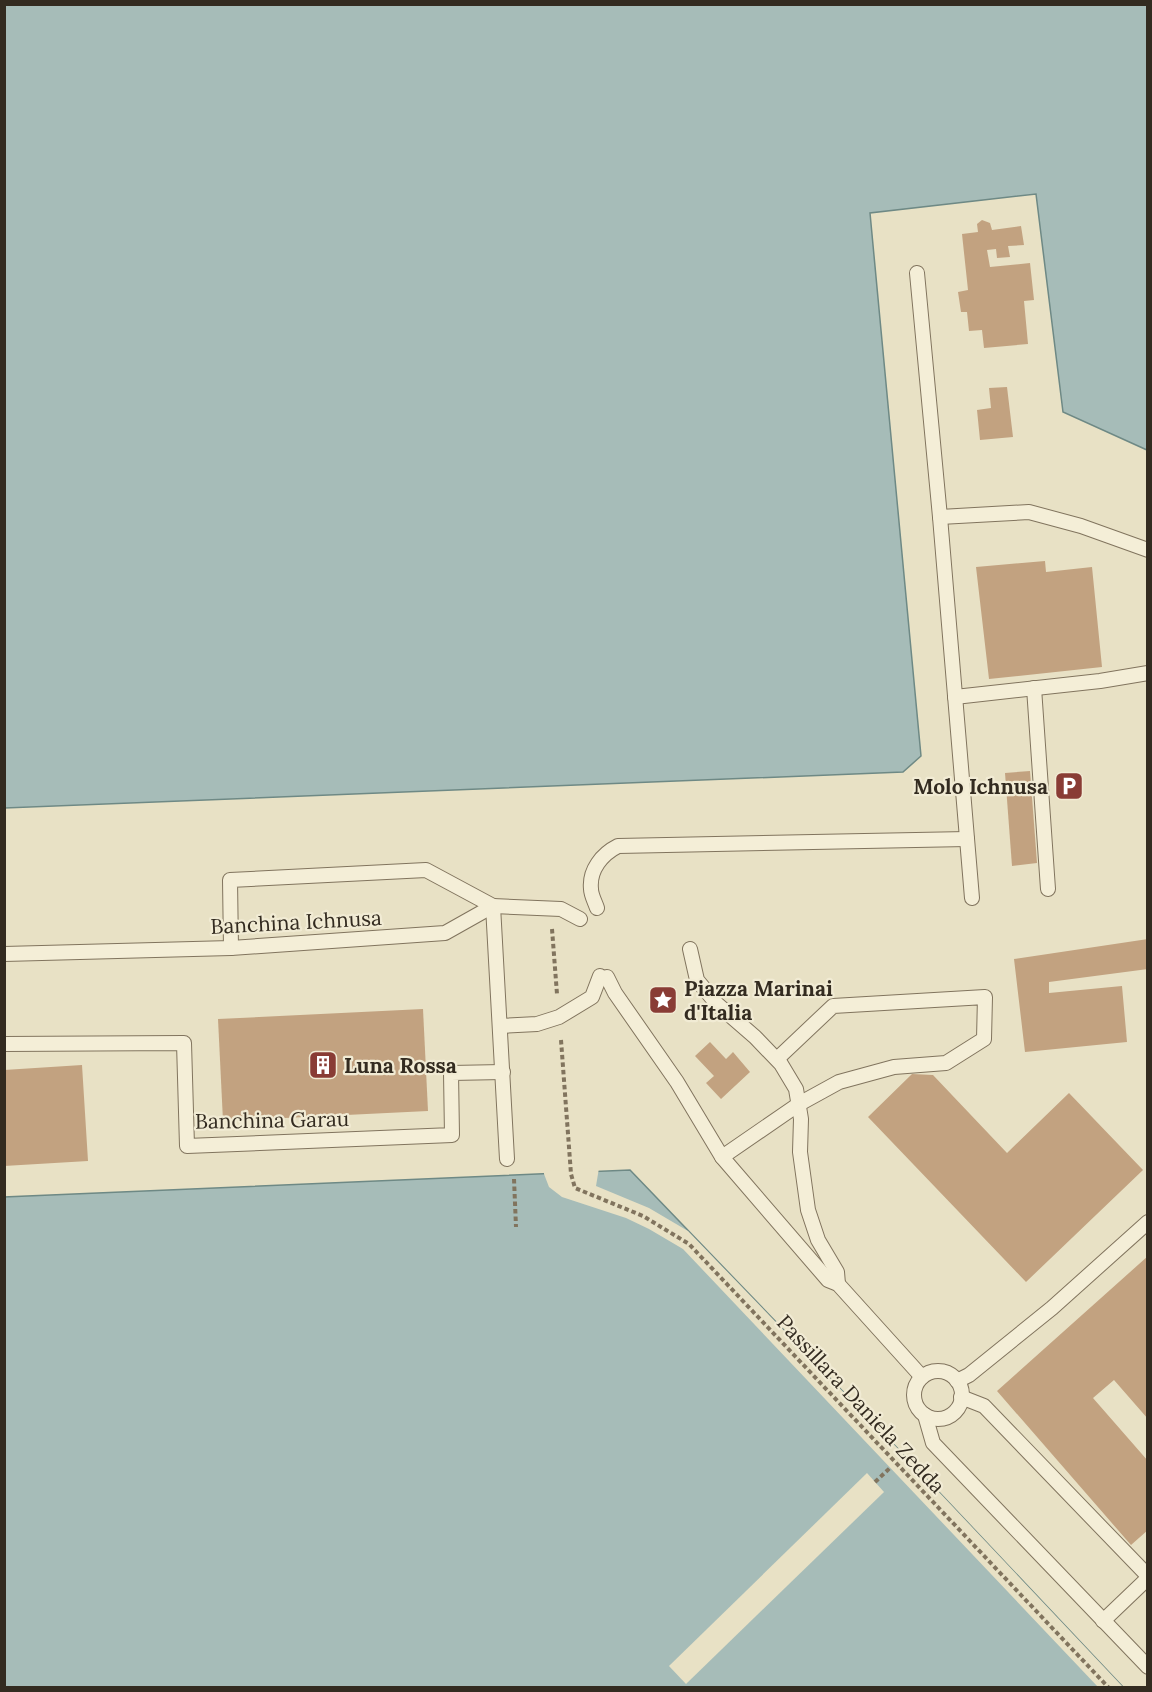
<svg xmlns="http://www.w3.org/2000/svg" width="1152" height="1692" font-family="Lora,serif">
<style>
.water{fill:#a6bcb8;stroke:#6e8985;stroke-width:1.5}
.pier{fill:#e8e1c5}
.building{fill:#c2a280}
.lines{fill:none;stroke-linecap:round;stroke-linejoin:round}
.lane-casing{stroke:#81745e;stroke-width:16}
.path{stroke:#81745e;stroke-width:4;stroke-dasharray:4.5 3;stroke-linecap:butt}
.lane{stroke:#f4eed7;stroke-width:14}
.labels{text-anchor:middle;dominant-baseline:central;stroke-width:4.5;stroke-linejoin:round;paint-order:stroke}
.poi-label{font-size:21px;font-weight:bold;fill:#332b20;stroke:#f1ebd4;text-anchor:start}
.street-label{font-size:21px;fill:#332b20;stroke:#f1ebd4}
</style>
<rect width="100%" height="100%" fill="#e8e1c5"/>
<g class="water">
<path d="M 4,5 L 1147,5 L 1147,450 L 1063,412 L 1036,194 L 870,213 L 921,756 L 903,772 L 5,808 Z"/>
<path d="M 630,1170 L 904,1455 L 1123,1687 L 5,1687 L 4,1197 Z"/>
</g>
<g class="pier">
<path d="M 599,1168 L 596,1186 L 649,1208 L 688,1231 L 904,1455 L 1123,1687 L 1098,1687 L 683,1249 L 649,1229 L 626,1218 L 562,1197 L 549,1187 L 544,1174 L 544,1171 Z"/>
<path d="M 867,1473 L 884,1492 L 686,1684 L 669,1666 Z"/>
</g>
<g class="building">
<path d="M 982,220 L 990,223 L 992,230 L 1021,226 L 1024,245 L 1008,246 L 1010,257 L 997,258 L 996,249 L 987,250 L 990,267 L 1030,263 L 1034,300 L 1024,301 L 1028,344 L 984,348 L 982,330 L 969,331 L 967,312 L 961,312 L 958,292 L 968,290 L 962,234 L 978,232 L 977,224 Z"/>
<path d="M 1007,387 L 1013,437 L 980,440 L 977,410 L 991,408 L 989,388 Z"/>
<path d="M 1045,561 L 1046,572 L 1092,567 L 1102,667 L 989,679 L 976,567 Z"/>
<path d="M 1030,771 L 1037,863 L 1012,866 L 1005,773 Z"/>
<path d="M 1148,939 L 1148,969 L 1049,982 L 1049,993 L 1122,986 L 1127,1042 L 1025,1052 L 1014,959 Z"/>
<path d="M 423,1009 L 428,1111 L 223,1121 L 218,1019 Z"/>
<path d="M 710,1042 L 726,1059 L 733,1052 L 750,1072 L 721,1099 L 706,1083 L 714,1076 L 695,1056 Z"/>
<path d="M 82,1065 L 88,1161 L 4,1166 L 4,1070 Z"/>
<path d="M 912,1074 L 933,1075 L 1007,1153 L 1069,1093 L 1143,1170 L 1026,1282 L 868,1117 Z"/>
<path d="M 1148,1256 L 1148,1419 L 1114,1380 L 1093,1398 L 1148,1461 L 1148,1530 L 1131,1545 L 997,1391 Z"/>
</g>
<g class="lines">
<g class="lane-casing">
<g id="lane">
<path d="M 917,273 L 940,517 L 972,898"/>
<path d="M 940,517 L 1029,512 L 1081,526 L 1148,550"/>
<path d="M 1034,688 L 1048,889"/>
<path d="M 955,697 L 1100,681 L 1148,673"/>
<path d="M 597,908 C 595,902 591,895 591,889 C 589,870 602,854 618,846 L 967,839"/>
<path d="M 231,948 L 230,880 L 426,870 L 493,906 L 507,1159"/>
<path d="M 690,949 L 697,980 L 717,1004 L 755,1037 L 781,1064 L 796,1089 L 801,1119 L 800,1152 L 808,1210 L 818,1240 L 837,1272 L 838,1284"/>
<path d="M 4,954 L 231,948 L 445,933 L 493,906 L 561,909 L 580,919"/>
<path d="M 607,977 L 615,993 L 677,1082 L 722,1157 L 828,1280 L 838,1284 L 922,1377"/>
<path d="M 501,1026 L 537,1024 L 559,1017 L 592,997 L 600,976"/>
<path d="M 4,1044 L 184,1043 L 187,1146 L 452,1135 L 451,1073 L 503,1072"/>
<path d="M 722,1157 L 799,1104 L 839,1082 L 894,1067 L 946,1063 L 984,1039 L 985,997 L 833,1006 L 777,1059"/>
<circle cx="938" cy="1395" r="24"/>
<path d="M 957,1381 L 969,1375 L 1052,1308 L 1148,1222"/>
<path d="M 961,1397 L 984,1406 L 1148,1576"/>
<path d="M 925,1415 L 933,1443 L 1148,1667"/>
<path d="M 1103,1621 L 1148,1578"/>
</g>
</g>
<g class="path">
<path d="M 552,929 L 557,994"/>
<path d="M 561,1040 L 571,1174 L 575,1188 L 643,1216 L 689,1244 L 1109,1688"/>
<path d="M 514,1179 L 516,1227"/>
<path d="M 875,1482 L 891,1467"/>
</g>
<use href="#lane" class="lane"/>
</g>
<defs>
<g id="parking-square" transform="scale(1.5)"><rect x="-9" y="-9" width="18" height="18" rx="4" fill="#893c35" stroke="#f1ebd4"/><path d="M-3.5-5.5H1a3.5 3.5 0 0 1 0 7H-1V5.5H-3.5ZM-1-3.4V-.6H.8a1.4 1.4 0 0 0 0-2.8Z" fill="#fff"/></g>
<g id="sight-square" transform="scale(1.5)"><rect x="-9" y="-9" width="18" height="18" rx="4" fill="#893c35" stroke="#f1ebd4"/><path d="M0-6L1.8-2.2L6-1.7L2.9 1.2L3.7 5.4L0 3.3L-3.7 5.4L-2.9 1.2L-6-1.7L-1.8-2.2Z" fill="#fff"/></g>
<g id="building-square" transform="scale(1.5)"><rect x="-9" y="-9" width="18" height="18" rx="4" fill="#893c35" stroke="#f1ebd4"/><path d="M-4-6H4V6H1V3H-1V6H-4ZM-2.5-4.3h1.7v1.8h-1.7ZM.8-4.3h1.7v1.8H.8ZM-2.5-1h1.7V.8h-1.7ZM.8-1h1.7V.8H.8Z" fill="#fff"/></g>
</defs>
<g fill-rule="evenodd">
<use href="#parking-square" x="1069" y="786"/>
<use href="#sight-square" x="663" y="1000"/>
<use href="#building-square" x="323" y="1065"/>
</g>
<g class="labels">
<g class="poi-label">
<text x="1048" y="786" text-anchor="end">Molo Ichnusa</text>
<text x="684" y="988">Piazza Marinai<tspan x="684" dy="24">d'Italia</tspan></text>
<text x="344" y="1065">Luna Rossa</text>
</g>
<g class="street-label">
<text transform="translate(296 922) rotate(-3)">Banchina Ichnusa</text>
<text transform="translate(272 1120) rotate(-1)">Banchina Garau</text>
<text transform="translate(861 1404) rotate(47)">Passillara Daniela Zedda</text>
</g>
</g>
<rect width="1152" height="1692" fill="none" stroke="#332b20" stroke-width="12"/>
</svg>
